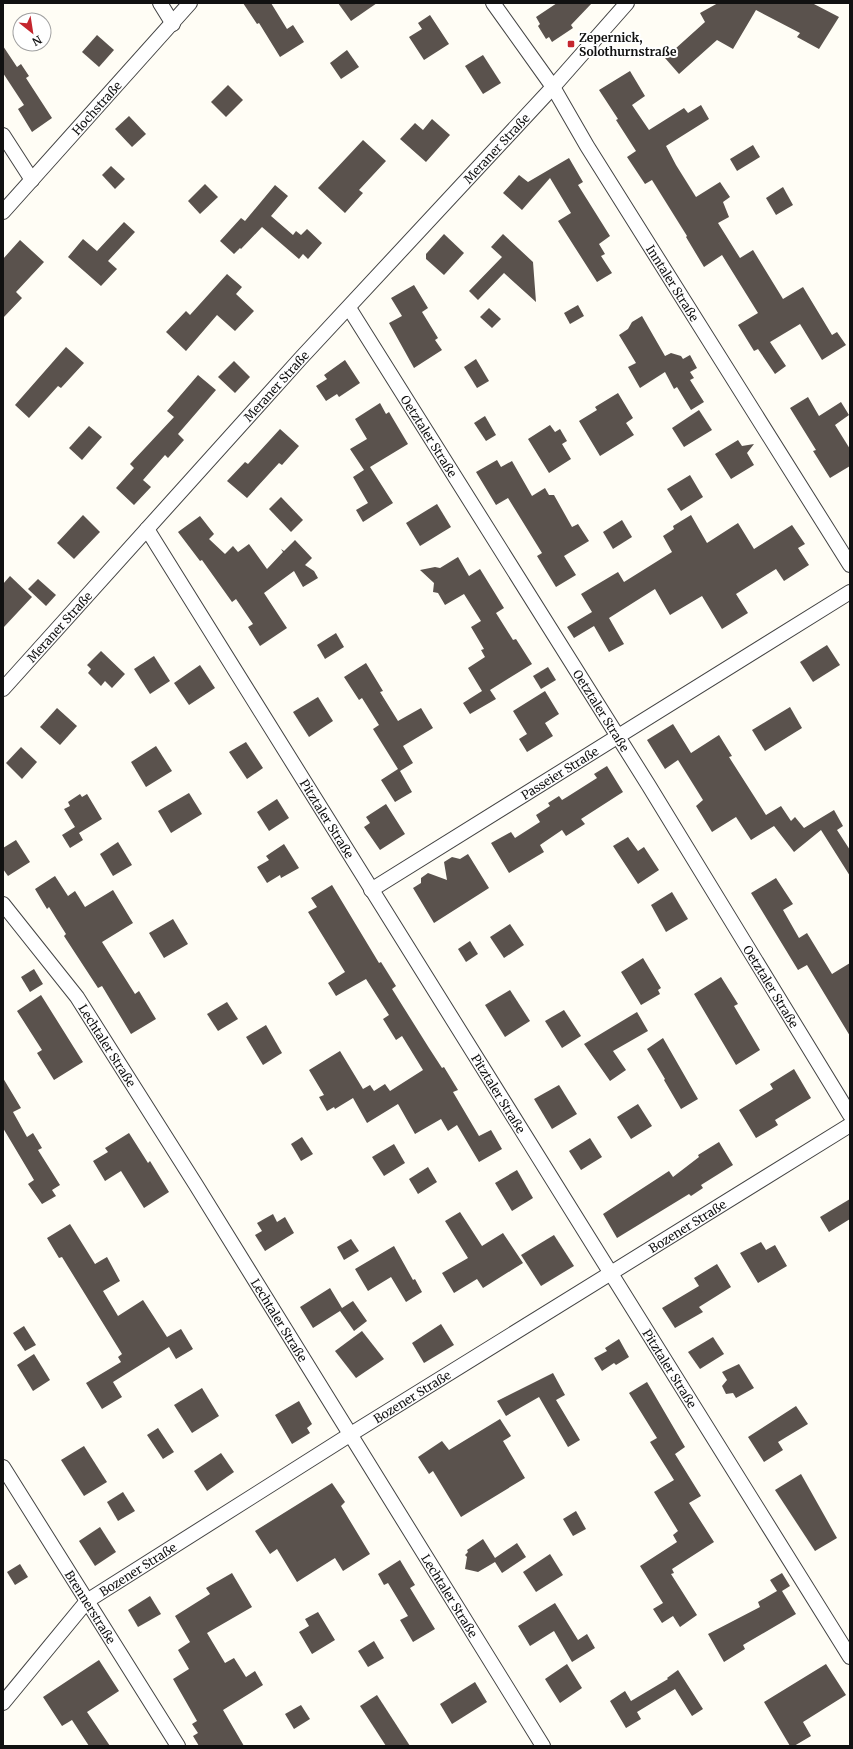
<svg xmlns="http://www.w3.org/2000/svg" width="853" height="1749" font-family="Merriweather,serif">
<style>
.building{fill:#5a524d}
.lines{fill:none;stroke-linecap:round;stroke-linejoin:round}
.street-casing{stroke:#444;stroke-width:16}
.street{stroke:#fff;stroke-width:14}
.poi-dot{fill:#c4262e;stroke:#fff;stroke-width:1.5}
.labels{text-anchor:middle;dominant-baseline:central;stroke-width:4;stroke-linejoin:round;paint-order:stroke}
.poi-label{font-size:12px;font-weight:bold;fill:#111;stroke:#fff;text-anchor:start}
.street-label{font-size:12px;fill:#111;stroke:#fff}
</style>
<rect width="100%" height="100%" fill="#fffdf5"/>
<g class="building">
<path d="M 243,3 L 271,3 L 287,29 L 293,25 L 304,42 L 280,57 L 259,23 L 257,24 Z"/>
<path d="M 338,3 L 377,3 L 351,21 Z"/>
<path d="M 557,3 L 592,3 L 571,25 L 573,28 L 552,42 L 549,37 L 546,39 L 538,26 L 540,24 L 536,17 Z"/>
<path d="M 718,3 L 812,3 L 839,17 L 819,49 L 797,37 L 800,33 L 756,10 L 733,49 L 717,40 L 679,74 L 665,58 L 705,22 L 700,13 Z"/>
<path d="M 430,15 L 449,44 L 424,60 L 409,37 L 422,29 L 418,23 Z"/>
<path d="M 97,35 L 114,50 L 99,67 L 82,52 Z"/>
<path d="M 3,46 L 17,67 L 21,64 L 29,76 L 26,78 L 52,118 L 32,132 L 18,109 L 24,105 L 3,73 Z"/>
<path d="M 347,50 L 359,67 L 341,79 L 330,63 Z"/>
<path d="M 483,55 L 501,83 L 483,94 L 465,66 Z"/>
<path d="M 630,71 L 645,96 L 632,105 L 649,130 L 684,108 L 688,113 L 701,105 L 709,119 L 666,146 L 676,165 L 696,197 L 720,182 L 730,197 L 723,202 L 729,217 L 718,223 L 740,258 L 753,250 L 783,299 L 803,287 L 832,335 L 837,332 L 846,345 L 822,360 L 800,324 L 770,342 L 786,366 L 775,374 L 758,349 L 754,351 L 738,325 L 758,313 L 722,255 L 704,267 L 686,237 L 687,236 L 652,180 L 645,184 L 627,157 L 636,151 L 616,120 L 618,119 L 599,90 Z"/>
<path d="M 228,85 L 243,100 L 226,117 L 211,102 Z"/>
<path d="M 129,116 L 146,134 L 132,147 L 115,129 Z"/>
<path d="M 432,119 L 450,135 L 426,162 L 400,139 L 415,123 L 423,130 Z"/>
<path d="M 363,140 L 386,161 L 359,190 L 363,193 L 345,213 L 318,188 Z"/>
<path d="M 753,145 L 760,157 L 737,171 L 730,159 Z"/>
<path d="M 569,158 L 583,182 L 578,185 L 610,236 L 599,244 L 605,254 L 601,256 L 612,273 L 597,282 L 558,221 L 571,213 L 550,178 L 522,210 L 503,193 L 519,175 L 528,182 Z"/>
<path d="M 111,166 L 125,179 L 115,189 L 102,175 Z"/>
<path d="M 205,184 L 218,197 L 200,214 L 188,201 Z"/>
<path d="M 275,185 L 288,196 L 271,216 L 293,235 L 296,231 L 301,235 L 307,229 L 322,243 L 308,259 L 303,254 L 299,259 L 262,227 L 241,249 L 240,248 L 234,254 L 220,241 L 241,218 L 245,221 Z"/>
<path d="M 783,187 L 793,205 L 776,215 L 766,198 Z"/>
<path d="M 124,222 L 135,232 L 108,261 L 117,269 L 101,286 L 68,257 L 83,239 L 97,251 Z"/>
<path d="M 444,234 L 464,253 L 444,275 L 426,259 L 426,254 Z"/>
<path d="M 503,234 L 533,262 L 536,302 L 504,273 L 478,300 L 469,291 L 502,257 L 491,247 Z"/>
<path d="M 20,240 L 44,262 L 16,292 L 22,298 L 3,318 L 3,259 Z"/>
<path d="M 227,274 L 242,287 L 236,294 L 254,311 L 235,331 L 217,315 L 186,351 L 166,332 L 186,311 L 190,315 Z"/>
<path d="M 414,285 L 428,308 L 422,312 L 438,338 L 435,340 L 442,350 L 414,368 L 389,323 L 402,316 L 391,298 Z"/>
<path d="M 578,305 L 584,316 L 570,324 L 564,313 Z"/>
<path d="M 489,308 L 501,319 L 492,328 L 480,317 Z"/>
<path d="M 642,316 L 665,356 L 671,353 L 681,356 L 683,359 L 690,355 L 697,368 L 690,372 L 694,378 L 690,380 L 704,402 L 691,410 L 677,387 L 674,389 L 665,372 L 640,388 L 628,367 L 636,363 L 619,335 L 628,329 L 632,322 Z"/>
<path d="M 66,347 L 84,363 L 61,388 L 58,386 L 29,418 L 15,405 Z"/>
<path d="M 476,359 L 489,381 L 477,388 L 464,367 Z"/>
<path d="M 345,360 L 360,383 L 339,397 L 337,394 L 326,401 L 316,386 L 327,379 L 324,375 Z"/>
<path d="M 234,361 L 250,377 L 235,393 L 218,377 Z"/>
<path d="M 198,375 L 216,390 L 178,434 L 184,440 L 168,458 L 165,455 L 143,480 L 151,487 L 134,505 L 116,488 L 134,468 L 130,464 L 174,417 L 167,411 Z"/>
<path d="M 618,393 L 633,418 L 626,423 L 634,435 L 600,456 L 579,421 L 597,410 L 595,407 Z"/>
<path d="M 808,397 L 819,416 L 841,402 L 849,415 L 835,425 L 850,449 L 850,466 L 830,478 L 813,451 L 816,450 L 790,408 Z"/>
<path d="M 380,403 L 386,414 L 389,412 L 408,444 L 370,467 L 393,503 L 363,522 L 356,510 L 368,503 L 353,477 L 364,470 L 350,449 L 367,439 L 355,419 Z"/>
<path d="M 699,410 L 712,430 L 684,447 L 672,428 Z"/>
<path d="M 485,416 L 496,435 L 486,441 L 474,423 Z"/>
<path d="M 550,425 L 555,432 L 560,429 L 567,441 L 562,444 L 571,459 L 549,473 L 528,439 Z"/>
<path d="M 89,426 L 102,437 L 82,460 L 69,448 Z"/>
<path d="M 280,429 L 299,446 L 282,465 L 279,463 L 247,498 L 227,481 L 245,462 L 248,464 Z"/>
<path d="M 738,440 L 742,446 L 754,444 L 747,453 L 754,465 L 731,479 L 715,454 Z"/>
<path d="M 497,460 L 501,467 L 512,461 L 532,496 L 545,488 L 549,495 L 554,495 L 572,527 L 578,524 L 589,541 L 564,556 L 576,575 L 556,587 L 537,556 L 542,553 L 508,498 L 496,505 L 476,472 Z"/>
<path d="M 690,475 L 703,497 L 681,511 L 667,489 Z"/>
<path d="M 281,497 L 303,520 L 291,532 L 269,509 Z"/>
<path d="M 437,504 L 451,527 L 420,546 L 406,523 Z"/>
<path d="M 83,515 L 100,532 L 74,559 L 57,543 Z"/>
<path d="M 691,515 L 707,543 L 738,523 L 754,549 L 792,525 L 805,544 L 798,548 L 809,565 L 784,581 L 776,569 L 736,594 L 748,613 L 722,629 L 702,596 L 670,615 L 655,589 L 609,618 L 624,644 L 609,652 L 594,626 L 574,638 L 567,627 L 592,612 L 581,594 L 618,572 L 624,582 L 672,552 L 663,536 L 674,529 L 673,526 Z"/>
<path d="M 200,516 L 214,534 L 209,539 L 225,554 L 233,546 L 238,552 L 249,544 L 267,569 L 283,552 L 281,549 L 284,551 L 295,540 L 312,558 L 305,565 L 314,571 L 318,578 L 303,587 L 294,571 L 264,593 L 287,628 L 260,646 L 248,627 L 253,624 L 236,599 L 232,602 L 202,560 L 200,561 L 178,532 Z"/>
<path d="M 622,520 L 632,537 L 613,549 L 603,532 Z"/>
<path d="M 458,557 L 469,576 L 480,569 L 504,608 L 496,613 L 513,640 L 516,639 L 532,664 L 490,690 L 496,699 L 470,714 L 463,703 L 482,691 L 468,668 L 485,657 L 481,650 L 484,649 L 471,627 L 481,621 L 464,594 L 445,605 L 438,593 L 433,592 L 434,583 L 420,570 L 435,567 L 440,568 Z"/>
<path d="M 10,576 L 32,597 L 3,628 L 3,584 Z"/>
<path d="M 38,579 L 56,595 L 46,606 L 28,589 Z"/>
<path d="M 336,633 L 344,647 L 325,659 L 317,645 Z"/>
<path d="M 827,645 L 840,665 L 813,682 L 800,662 Z"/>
<path d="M 101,651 L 125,674 L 112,688 L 105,681 L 101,686 L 88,673 L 91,669 L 87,665 Z"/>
<path d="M 154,656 L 170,681 L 150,694 L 134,669 Z"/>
<path d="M 366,663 L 383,691 L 380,692 L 398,721 L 421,708 L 433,728 L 403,746 L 413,763 L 400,771 L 412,792 L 395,802 L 381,780 L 398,769 L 373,729 L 379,725 L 362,698 L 359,700 L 344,677 Z"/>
<path d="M 200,665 L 215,688 L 189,705 L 174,683 Z"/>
<path d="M 548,667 L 556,680 L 541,689 L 533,676 Z"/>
<path d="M 545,691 L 559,714 L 545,723 L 553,736 L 527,752 L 519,739 L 527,734 L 513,711 Z"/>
<path d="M 318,697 L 333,721 L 309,737 L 293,712 Z"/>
<path d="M 790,707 L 802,728 L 765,751 L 752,730 Z"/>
<path d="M 57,708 L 77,726 L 60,745 L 40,727 Z"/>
<path d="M 673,724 L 691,753 L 719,735 L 732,756 L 729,757 L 766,815 L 781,806 L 791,821 L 795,817 L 804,828 L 834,810 L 843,826 L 837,830 L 850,850 L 850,876 L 821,830 L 794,852 L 774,826 L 751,840 L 736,817 L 712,832 L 696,806 L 703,800 L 678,760 L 665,769 L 647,740 Z"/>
<path d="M 246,742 L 263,768 L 247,779 L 229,752 Z"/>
<path d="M 156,746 L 172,771 L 146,787 L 131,762 Z"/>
<path d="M 21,747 L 37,762 L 22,779 L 6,763 Z"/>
<path d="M 607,766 L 623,792 L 581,819 L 585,824 L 566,836 L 562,830 L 540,845 L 544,852 L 509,873 L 491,843 L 511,832 L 515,838 L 540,822 L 536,815 L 550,806 L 548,803 L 559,796 L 562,800 L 567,797 L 597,778 L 594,774 Z"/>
<path d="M 189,793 L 202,814 L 171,833 L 158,811 Z"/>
<path d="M 80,794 L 82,797 L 87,794 L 102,819 L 79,833 L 83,840 L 70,848 L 62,835 L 75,827 L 64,809 L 70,806 L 68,802 Z"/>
<path d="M 277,799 L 289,818 L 269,831 L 257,812 Z"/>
<path d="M 386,804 L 405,834 L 380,850 L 364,827 L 370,823 L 366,817 Z"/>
<path d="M 628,837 L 638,851 L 644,847 L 659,870 L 638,884 L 613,846 Z"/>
<path d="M 16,840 L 30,862 L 8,876 L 3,869 L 3,848 Z"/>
<path d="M 118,842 L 132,865 L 113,876 L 100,854 Z"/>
<path d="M 284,844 L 299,868 L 281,878 L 280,875 L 267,883 L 257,867 L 269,860 L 266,856 Z"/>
<path d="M 468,854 L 489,888 L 434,923 L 413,888 L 421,883 L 421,878 L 428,873 L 447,880 L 444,862 L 452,857 L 460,859 Z"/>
<path d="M 55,876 L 68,896 L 75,891 L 85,907 L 113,890 L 133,923 L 102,942 L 135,994 L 139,991 L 156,1019 L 131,1034 L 102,986 L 98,988 L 64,936 L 66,934 L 49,907 L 47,909 L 35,889 Z"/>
<path d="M 776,878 L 793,904 L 783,910 L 799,938 L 807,933 L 832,974 L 850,963 L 850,1036 L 807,965 L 798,970 L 751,893 Z"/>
<path d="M 332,885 L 379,963 L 381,962 L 396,986 L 392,989 L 429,1048 L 442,1068 L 444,1067 L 458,1090 L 453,1092 L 479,1136 L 491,1130 L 502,1149 L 479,1162 L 457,1125 L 448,1131 L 441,1119 L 415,1134 L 398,1104 L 367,1123 L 353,1098 L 335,1109 L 334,1107 L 327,1111 L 319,1097 L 324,1095 L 309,1070 L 340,1051 L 363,1089 L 370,1085 L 374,1091 L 385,1084 L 390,1091 L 423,1070 L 402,1036 L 396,1040 L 383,1019 L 389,1015 L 366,979 L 336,996 L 328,983 L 345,972 L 308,912 L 317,907 L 311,898 Z"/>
<path d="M 672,892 L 688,919 L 666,932 L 651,905 Z"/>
<path d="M 173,919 L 188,944 L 164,958 L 149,933 Z"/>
<path d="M 510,924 L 524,945 L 504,958 L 490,937 Z"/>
<path d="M 470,941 L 478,954 L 466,962 L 458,949 Z"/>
<path d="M 643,958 L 661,988 L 658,990 L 660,994 L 641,1005 L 621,972 Z"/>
<path d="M 34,969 L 43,984 L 30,992 L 21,977 Z"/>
<path d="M 721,977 L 738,1004 L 734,1006 L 760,1050 L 736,1065 L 694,994 Z"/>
<path d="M 510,990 L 530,1021 L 505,1037 L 485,1005 Z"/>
<path d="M 41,995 L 83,1062 L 54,1080 L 37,1053 L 42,1050 L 17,1011 Z"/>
<path d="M 227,1002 L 238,1019 L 218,1031 L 207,1014 Z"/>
<path d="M 564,1010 L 581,1036 L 562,1048 L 545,1021 Z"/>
<path d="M 637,1012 L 648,1031 L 613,1051 L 626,1070 L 610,1081 L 584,1044 Z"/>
<path d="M 266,1025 L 282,1053 L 263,1065 L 246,1037 Z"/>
<path d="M 663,1038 L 698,1099 L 681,1109 L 664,1080 L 665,1079 L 647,1049 Z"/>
<path d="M 794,1069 L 811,1098 L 775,1120 L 778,1125 L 756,1138 L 739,1110 L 773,1089 L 770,1084 Z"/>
<path d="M 3,1078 L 21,1108 L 13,1112 L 27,1137 L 33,1133 L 42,1148 L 38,1150 L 60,1185 L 52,1190 L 56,1196 L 42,1204 L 28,1184 L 34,1180 L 3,1128 Z"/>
<path d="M 559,1085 L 577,1114 L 552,1129 L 534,1099 Z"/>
<path d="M 638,1104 L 652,1126 L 631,1139 L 617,1117 Z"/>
<path d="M 129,1133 L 148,1163 L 150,1161 L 169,1192 L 144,1208 L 121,1171 L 105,1181 L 93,1161 L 108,1152 L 105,1148 Z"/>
<path d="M 302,1137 L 313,1154 L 301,1161 L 291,1144 Z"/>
<path d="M 590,1138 L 602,1157 L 581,1170 L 569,1151 Z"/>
<path d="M 719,1142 L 733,1165 L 701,1185 L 703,1188 L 691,1196 L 689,1194 L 617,1238 L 603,1214 L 669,1171 L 673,1177 L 699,1157 L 698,1155 Z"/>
<path d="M 394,1144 L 405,1163 L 384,1176 L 372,1157 Z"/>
<path d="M 428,1167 L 437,1182 L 418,1194 L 409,1179 Z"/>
<path d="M 517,1170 L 533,1198 L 512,1211 L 495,1183 Z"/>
<path d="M 850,1199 L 850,1219 L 829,1232 L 820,1217 Z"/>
<path d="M 460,1212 L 482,1246 L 503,1233 L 523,1263 L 483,1288 L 477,1279 L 454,1293 L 442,1273 L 468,1258 L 445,1221 Z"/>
<path d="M 273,1214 L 277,1222 L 285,1217 L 294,1233 L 265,1251 L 255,1235 L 262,1231 L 257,1223 Z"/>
<path d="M 70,1224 L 95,1264 L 107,1257 L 120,1281 L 103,1291 L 118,1316 L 143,1300 L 167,1337 L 181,1329 L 193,1349 L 176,1359 L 169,1347 L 113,1382 L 122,1397 L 102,1409 L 86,1383 L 121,1362 L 118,1357 L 122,1354 L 62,1257 L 59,1258 L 47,1238 Z"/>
<path d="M 554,1235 L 574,1266 L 541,1286 L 521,1255 Z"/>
<path d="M 351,1239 L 359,1251 L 344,1260 L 337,1247 Z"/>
<path d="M 761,1242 L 766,1250 L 775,1245 L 787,1266 L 758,1283 L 740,1253 Z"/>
<path d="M 394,1246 L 413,1280 L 415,1279 L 422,1292 L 406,1302 L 391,1277 L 368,1291 L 355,1269 Z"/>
<path d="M 717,1264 L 731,1287 L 699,1307 L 703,1312 L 675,1328 L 662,1308 L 699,1286 L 694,1278 Z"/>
<path d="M 330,1288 L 342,1308 L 353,1301 L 367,1321 L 354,1331 L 340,1311 L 313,1328 L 300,1307 Z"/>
<path d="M 441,1324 L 454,1345 L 424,1363 L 412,1343 Z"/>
<path d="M 24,1326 L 36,1345 L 25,1351 L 13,1333 Z"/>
<path d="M 362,1331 L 384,1359 L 356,1378 L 335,1351 Z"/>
<path d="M 713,1337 L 724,1354 L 700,1369 L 688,1352 Z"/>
<path d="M 619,1339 L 629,1357 L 616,1365 L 614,1363 L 602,1371 L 594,1358 L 607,1351 L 605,1348 Z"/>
<path d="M 34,1354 L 50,1380 L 33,1391 L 17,1365 Z"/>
<path d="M 739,1364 L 754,1388 L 736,1398 L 733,1393 L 726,1394 L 722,1386 L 727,1380 L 722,1372 Z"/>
<path d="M 553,1373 L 565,1395 L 556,1400 L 580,1440 L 568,1447 L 539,1397 L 506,1416 L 497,1401 Z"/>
<path d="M 647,1382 L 685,1447 L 675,1454 L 701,1496 L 689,1503 L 714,1542 L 672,1569 L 674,1573 L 671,1574 L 697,1615 L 680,1627 L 673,1616 L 662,1623 L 653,1609 L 663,1603 L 640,1566 L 677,1542 L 673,1535 L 678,1531 L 654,1492 L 674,1480 L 650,1442 L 657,1438 L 629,1393 Z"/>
<path d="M 202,1388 L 219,1416 L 192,1433 L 174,1405 Z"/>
<path d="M 299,1401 L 312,1424 L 307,1428 L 310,1433 L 292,1444 L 275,1415 Z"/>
<path d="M 796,1406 L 808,1424 L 778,1442 L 783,1450 L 764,1462 L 748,1437 Z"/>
<path d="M 500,1419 L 511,1436 L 503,1441 L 525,1478 L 461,1517 L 433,1471 L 429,1474 L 418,1457 L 442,1441 L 449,1450 Z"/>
<path d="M 158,1428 L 174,1452 L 163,1459 L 147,1435 Z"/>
<path d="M 84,1446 L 107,1482 L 84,1496 L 61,1460 Z"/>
<path d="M 221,1453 L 234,1472 L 207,1491 L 194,1471 Z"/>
<path d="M 801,1474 L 837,1538 L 815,1551 L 775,1490 Z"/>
<path d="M 332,1483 L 345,1502 L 341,1506 L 370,1554 L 343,1571 L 335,1558 L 297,1582 L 277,1549 L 270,1554 L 255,1531 Z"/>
<path d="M 123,1492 L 135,1511 L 118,1521 L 107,1502 Z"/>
<path d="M 576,1511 L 586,1529 L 573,1536 L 563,1519 Z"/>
<path d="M 100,1527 L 116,1552 L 95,1566 L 79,1541 Z"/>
<path d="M 483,1539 L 495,1558 L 517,1543 L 526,1557 L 502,1573 L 495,1562 L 478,1572 L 465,1569 L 467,1557 L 465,1555 L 468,1552 L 467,1550 Z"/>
<path d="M 550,1554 L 563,1575 L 536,1592 L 523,1572 Z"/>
<path d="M 400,1560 L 415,1585 L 410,1588 L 435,1629 L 413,1642 L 400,1620 L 408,1616 L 388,1583 L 384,1585 L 378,1574 Z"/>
<path d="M 20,1564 L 28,1577 L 15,1585 L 7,1572 Z"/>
<path d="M 232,1573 L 252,1607 L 207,1633 L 225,1663 L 234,1658 L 246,1677 L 255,1671 L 263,1685 L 223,1710 L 244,1746 L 199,1746 L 193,1736 L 198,1733 L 192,1724 L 197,1721 L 173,1679 L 189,1669 L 178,1650 L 190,1642 L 175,1616 L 210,1594 L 206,1588 Z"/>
<path d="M 782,1573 L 790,1586 L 782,1591 L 796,1614 L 743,1645 L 745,1649 L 724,1662 L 708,1634 L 760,1607 L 758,1602 L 777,1591 L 770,1580 Z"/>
<path d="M 150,1596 L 161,1614 L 138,1627 L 128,1610 Z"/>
<path d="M 555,1603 L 578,1640 L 587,1634 L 595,1648 L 572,1662 L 554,1631 L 530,1646 L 518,1626 Z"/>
<path d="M 318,1612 L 335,1640 L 312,1654 L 299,1632 L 309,1626 L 305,1619 Z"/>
<path d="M 374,1641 L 384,1658 L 368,1667 L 358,1651 Z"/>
<path d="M 99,1660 L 119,1691 L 87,1712 L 110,1746 L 89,1746 L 72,1720 L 62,1726 L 43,1697 Z"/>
<path d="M 567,1664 L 582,1688 L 560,1703 L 545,1679 Z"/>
<path d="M 826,1664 L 846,1695 L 803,1722 L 811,1736 L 794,1746 L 790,1746 L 764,1702 Z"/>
<path d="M 678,1670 L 703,1709 L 692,1716 L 675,1689 L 637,1712 L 641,1719 L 626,1728 L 610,1701 L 625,1691 L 631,1701 L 668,1679 L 667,1678 Z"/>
<path d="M 475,1682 L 487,1702 L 452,1724 L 440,1704 Z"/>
<path d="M 377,1695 L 410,1746 L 386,1746 L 360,1706 Z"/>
<path d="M 301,1705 L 310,1719 L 294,1729 L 285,1714 Z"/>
</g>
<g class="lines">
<g class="street-casing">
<g id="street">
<path d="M 160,3 L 173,24"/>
<path id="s1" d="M 493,3 L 553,87 L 587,146 L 850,565"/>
<path d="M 3,135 L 32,180"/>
<path id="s2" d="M 3,212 L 190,3"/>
<path id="s3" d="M 349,308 L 649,786 L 850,1115"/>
<path id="s4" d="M 147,529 L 850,1657"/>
<path id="s5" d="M 3,689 L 301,358 L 553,87 L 627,3"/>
<path id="s6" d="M 371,890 L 850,592"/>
<path id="s7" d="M 3,904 L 77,997 L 196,1185 L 543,1746"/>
<path id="s8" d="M 3,1467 L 178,1746"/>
<path id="s9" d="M 3,1703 L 87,1601 L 351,1434 L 850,1125"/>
</g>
</g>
<use href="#street" class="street"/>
</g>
<rect class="poi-dot" x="567" y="40" width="8" height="8" rx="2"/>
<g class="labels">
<g class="poi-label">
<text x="579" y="37">Zepernick,<tspan x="579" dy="14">Solothurnstraße</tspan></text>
</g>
<g class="street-label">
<text stroke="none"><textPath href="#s2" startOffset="140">Hochstraße</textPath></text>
<text stroke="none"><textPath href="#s5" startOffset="732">Meraner Straße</textPath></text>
<text stroke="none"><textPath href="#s1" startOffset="333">Inntaler Straße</textPath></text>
<text stroke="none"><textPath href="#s5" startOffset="408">Meraner Straße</textPath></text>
<text stroke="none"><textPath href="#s3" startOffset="151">Oetztaler Straße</textPath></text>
<text stroke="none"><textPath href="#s5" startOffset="84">Meraner Straße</textPath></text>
<text stroke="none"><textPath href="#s3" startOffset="475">Oetztaler Straße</textPath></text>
<text stroke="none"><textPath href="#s6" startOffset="222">Passeier Straße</textPath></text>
<text stroke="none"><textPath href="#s4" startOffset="341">Pitztaler Straße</textPath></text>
<text stroke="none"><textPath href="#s3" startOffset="799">Oetztaler Straße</textPath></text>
<text stroke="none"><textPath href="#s7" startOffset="176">Lechtaler Straße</textPath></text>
<text stroke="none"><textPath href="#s4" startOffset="665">Pitztaler Straße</textPath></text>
<text stroke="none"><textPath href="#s9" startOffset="840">Bozener Straße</textPath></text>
<text stroke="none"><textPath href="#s7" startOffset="500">Lechtaler Straße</textPath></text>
<text stroke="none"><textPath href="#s4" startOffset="989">Pitztaler Straße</textPath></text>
<text stroke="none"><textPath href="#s9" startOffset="516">Bozener Straße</textPath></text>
<text stroke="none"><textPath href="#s9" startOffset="192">Bozener Straße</textPath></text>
<text stroke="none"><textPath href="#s7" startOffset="824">Lechtaler Straße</textPath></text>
<text stroke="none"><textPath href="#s8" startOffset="165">Brennerstraße</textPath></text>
</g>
</g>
<rect width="853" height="1749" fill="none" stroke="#111111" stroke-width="8"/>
<g transform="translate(32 32) rotate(150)"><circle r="19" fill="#ffffff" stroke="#a0a0a0"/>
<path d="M0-3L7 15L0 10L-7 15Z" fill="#c4262e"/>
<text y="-6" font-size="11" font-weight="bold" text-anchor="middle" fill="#111111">N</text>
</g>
</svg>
